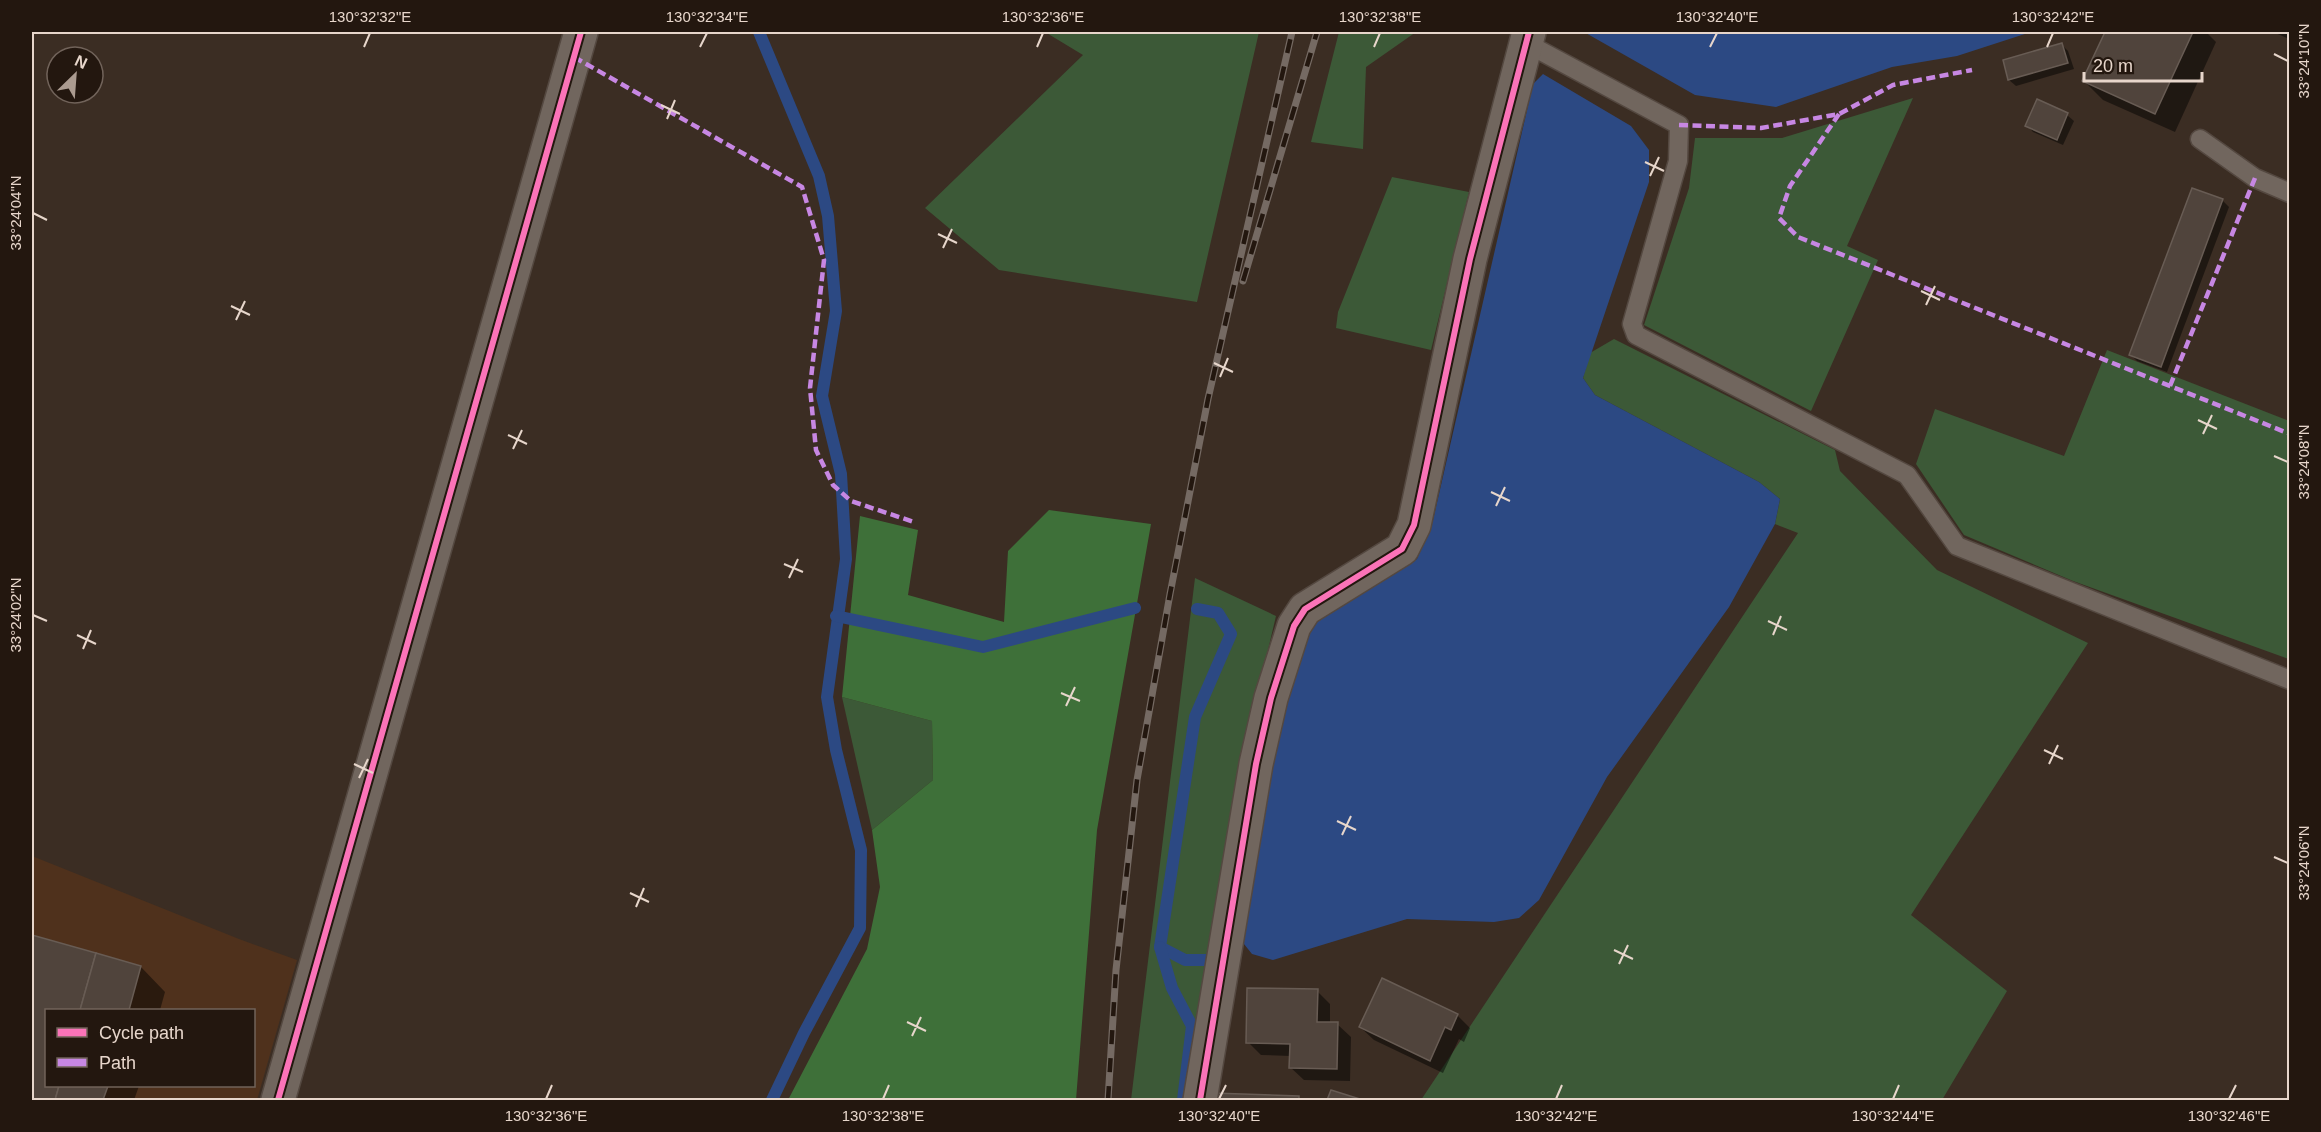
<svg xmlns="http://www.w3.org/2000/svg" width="2321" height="1132" font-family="Arial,sans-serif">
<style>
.built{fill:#4f311c;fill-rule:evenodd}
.green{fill:#3c5937}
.forest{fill:#3e7039}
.water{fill:#2c4983}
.shadow{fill:#0007}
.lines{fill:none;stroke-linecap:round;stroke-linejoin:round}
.stream{stroke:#2c4983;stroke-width:12}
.building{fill:#50443c;stroke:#685c54;stroke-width:1.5}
.service-casing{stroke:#544840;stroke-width:21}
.minor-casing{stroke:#544840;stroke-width:36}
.service{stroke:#71665e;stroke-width:18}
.minor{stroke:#71665e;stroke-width:33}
.rail-casing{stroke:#756a63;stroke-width:7}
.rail{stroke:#23170f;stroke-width:4.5;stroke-dasharray:14;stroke-linecap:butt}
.quiet{stroke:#c787e3;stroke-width:4.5;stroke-dasharray:9 4.5;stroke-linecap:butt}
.cycleway-casing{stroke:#23170f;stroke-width:10}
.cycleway{stroke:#fb73b8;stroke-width:6}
.ticks{fill:none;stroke:#e7d6cb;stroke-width:2}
.neatline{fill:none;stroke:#e7d6cb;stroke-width:2}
.ticks-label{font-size:15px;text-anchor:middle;fill:#e7d6cb}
</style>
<rect width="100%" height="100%" fill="#3b2d23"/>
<path class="built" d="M 32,856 L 239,939 L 297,960 L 257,1100 L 32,1100 ZM 46,1010 L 254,1010 L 254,1086 L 46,1086 Z"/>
<g class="green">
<path d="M 1045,32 L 1259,32 L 1197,302 L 999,270 L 925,208 L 1083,55 Z"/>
<path d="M 1339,32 L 1416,32 L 1366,67 L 1363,149 L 1311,142 Z"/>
<path d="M 1913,98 L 1847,246 L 1878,260 L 1811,411 L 1644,325 L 1689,188 L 1695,138 L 1782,138 Z"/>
<path d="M 1392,177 L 1469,192 L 1431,350 L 1336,328 L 1338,312 Z"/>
<path d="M 1614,339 L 1835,450 L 1840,471 L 1937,570 L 2088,643 L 1911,915 L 2007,991 L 1942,1100 L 1421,1100 L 1798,533 L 1775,524 L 1780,499 L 1759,482 L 1595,395 L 1583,378 L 1590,353 Z"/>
<path d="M 2107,350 L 2289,421 L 2289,659 L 2073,581 L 1964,535 L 1916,464 L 1935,409 L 2064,456 Z"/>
<path d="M 1195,578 L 1276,616 L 1241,765 L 1202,1016 L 1178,1100 L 1131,1100 Z"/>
<path d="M 842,697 L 932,721 L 933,780 L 872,830 Z"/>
</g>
<path class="forest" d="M 1049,510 L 1151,524 L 1097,830 L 1076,1100 L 788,1100 L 867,949 L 880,887 L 872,830 L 933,780 L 932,721 L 842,697 L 860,516 L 918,530 L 908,595 L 1004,622 L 1008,551 Z"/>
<g class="water">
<path d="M 1584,32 L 2031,32 L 1957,56 L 1892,67 L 1776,107 L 1695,95 Z"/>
<path d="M 1543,74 L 1631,126 L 1649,150 L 1649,182 L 1583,378 L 1595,395 L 1759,482 L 1780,499 L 1775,524 L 1729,607 L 1607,777 L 1539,900 L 1519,918 L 1494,922 L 1407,919 L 1273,960 L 1252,954 L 1240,939 L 1270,753 L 1311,621 L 1417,559 L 1433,520 L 1533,84 Z"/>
</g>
<g class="shadow">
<path d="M 2107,32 L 2206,32 L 2216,42 L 2175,132 L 2103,100 L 2084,81 Z"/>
<path d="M 2273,32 L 2289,32 L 2287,38 Z"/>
<path d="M 2062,45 L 2068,51 L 2074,69 L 2016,86 L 2009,80 Z"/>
<path d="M 2037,101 L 2067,115 L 2074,121 L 2063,145 L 2033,132 L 2027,125 Z"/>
<path d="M 2193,190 L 2223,201 L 2229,207 L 2167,372 L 2137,361 L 2131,355 Z"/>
<path d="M 32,936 L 141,967 L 165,992 L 160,1010 L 46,1010 L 46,1086 L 139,1086 L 134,1100 L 32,1100 Z"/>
<path d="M 1317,991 L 1330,1004 L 1330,1023 L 1337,1024 L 1351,1037 L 1350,1081 L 1304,1080 L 1290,1067 L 1291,1056 L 1261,1055 L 1248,1042 Z"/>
<path d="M 1457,1015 L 1470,1028 L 1464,1042 L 1459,1039 L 1443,1073 L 1374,1040 L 1360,1027 Z"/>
<path d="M 1215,1095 L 1298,1097 L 1302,1100 L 1215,1100 Z"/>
</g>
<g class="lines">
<g class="stream">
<path d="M 759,32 L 819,176 L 828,216 L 836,311 L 822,396 L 841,474 L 846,559 L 827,697 L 836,750 L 861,850 L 860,928 L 804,1033 L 772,1100"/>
<path d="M 1197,609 L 1218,613 L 1231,634 L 1195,717 L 1160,947 L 1185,960 L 1209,960"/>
<path d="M 836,616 L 983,647 L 1135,608"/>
<path d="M 1160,947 L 1172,988 L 1192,1026 L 1183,1100"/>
</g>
</g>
<g class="building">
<path d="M 2105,32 L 2193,32 L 2155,114 L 2082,81 Z"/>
<path d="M 2062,43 L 2068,63 L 2008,80 L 2003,60 Z"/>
<path d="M 2037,99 L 2068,113 L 2057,140 L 2025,126 Z"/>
<path d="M 2192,188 L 2223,199 L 2161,367 L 2129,355 Z"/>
<path d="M 32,935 L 96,953 L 80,1010 L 46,1010 L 46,1086 L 59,1086 L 55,1100 L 32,1100 Z"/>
<path d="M 96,953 L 141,966 L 129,1010 L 80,1010 Z"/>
<path d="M 1382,978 L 1458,1014 L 1451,1030 L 1445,1027 L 1430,1061 L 1359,1027 Z"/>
<path d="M 1247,988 L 1318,989 L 1317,1022 L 1338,1022 L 1337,1069 L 1289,1068 L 1290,1044 L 1246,1043 Z"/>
<path d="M 59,1086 L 108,1086 L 103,1100 L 55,1100 Z"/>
<path d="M 1331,1090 L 1363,1100 L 1327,1100 Z"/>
<path d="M 1213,1093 L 1299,1096 L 1299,1100 L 1213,1100 Z"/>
</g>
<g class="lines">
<g class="service-casing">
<g id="service">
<path d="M 1524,42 L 1679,125 L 1678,161 L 1632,324 L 1636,335 L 1907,475 L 1957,546 L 2290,680"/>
<path d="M 2200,139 L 2255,178 L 2290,193"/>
</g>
</g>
<g class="minor-casing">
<g id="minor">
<path d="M 278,1100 L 581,32"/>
<path d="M 1200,1100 L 1256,764 L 1271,698 L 1294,626 L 1305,609 L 1402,549 L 1414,525 L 1470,259 L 1529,32"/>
</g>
</g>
<use href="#service" class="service"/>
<use href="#minor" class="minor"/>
<g class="rail-casing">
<g id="rail">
<path d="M 1243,281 L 1317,32"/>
<path d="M 1108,1100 L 1116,970 L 1137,780 L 1170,594 L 1208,399 L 1292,32"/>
</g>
</g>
<use href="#rail" class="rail"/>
<g class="quiet">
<path d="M 574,57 L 802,187 L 824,260 L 810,388 L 816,450 L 833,485 L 851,501 L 914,522"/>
<path d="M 1839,114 L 1790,186 L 1779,218 L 1798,237 L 2290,434"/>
<path d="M 1679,125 L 1761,128 L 1839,114 L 1893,85 L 1972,70"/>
<path d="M 2170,386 L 2255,178"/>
</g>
<g class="cycleway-casing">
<g id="cycleway">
<path d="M 278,1100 L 581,32"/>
<path d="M 1200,1100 L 1256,764 L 1271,698 L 1294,626 L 1305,609 L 1402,549 L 1414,525 L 1470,259 L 1529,32"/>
</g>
</g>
<use href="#cycleway" class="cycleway"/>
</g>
<path class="ticks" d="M 364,47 L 370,33M 700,47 L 707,33M 1037,47 L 1043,33M 1374,47 L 1380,33M 1710,47 L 1717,33M 2047,47 L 2053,33M 2274,54 L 2288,61M 661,105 L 680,114M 667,119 L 675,100M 1645,162 L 1664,171M 1650,176 L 1659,157M 33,213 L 47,220M 938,234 L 957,243M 943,248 L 952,229M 1921,291 L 1940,300M 1926,305 L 1935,286M 231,306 L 250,315M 236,320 L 245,301M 1214,363 L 1233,372M 1220,377 L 1228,358M 2198,420 L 2217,429M 2203,434 L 2212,415M 508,435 L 527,444M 513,449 L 522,430M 2274,456 L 2288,462M 1491,492 L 1510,501M 1496,506 L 1505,487M 784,564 L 803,572M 789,578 L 798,559M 33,615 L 47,621M 1768,621 L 1787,630M 77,635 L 96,644M 1773,635 L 1781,616M 83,649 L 91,630M 1061,693 L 1080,701M 1066,706 L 1075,687M 2044,750 L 2063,759M 354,764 L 373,773M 2049,764 L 2058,745M 359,778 L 368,759M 1337,821 L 1356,830M 1342,835 L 1351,816M 2274,857 L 2288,863M 630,893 L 649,902M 636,907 L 644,888M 1614,950 L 1633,959M 1619,964 L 1628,945M 907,1022 L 926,1031M 912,1036 L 921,1017M 546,1099 L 552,1085M 883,1099 L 889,1085M 1219,1099 L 1226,1085M 1556,1099 L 1562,1085M 1893,1099 L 1899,1085M 2229,1099 L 2236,1085"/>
<rect width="2321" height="1132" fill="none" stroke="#23170f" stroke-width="66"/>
<rect x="45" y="1009" width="210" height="78" fill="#23170f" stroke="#71635a" stroke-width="1.5"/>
<rect x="57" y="1028" width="30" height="9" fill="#fb73b8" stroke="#71635a" stroke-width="1.5"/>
<text x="99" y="1039" font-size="18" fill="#e7d6cb">Cycle path</text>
<rect x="57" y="1058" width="30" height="9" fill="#c787e3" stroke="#71635a" stroke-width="1.5"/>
<text x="99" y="1069" font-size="18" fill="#e7d6cb">Path</text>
<g transform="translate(75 75) rotate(25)"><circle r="28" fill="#23170f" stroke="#71635a" stroke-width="1.5"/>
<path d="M0-4.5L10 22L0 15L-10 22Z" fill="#ab9b90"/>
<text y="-9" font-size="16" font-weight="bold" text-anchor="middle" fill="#e7d6cb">N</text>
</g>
<path d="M2084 72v9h118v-9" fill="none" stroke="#e7d6cb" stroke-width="3"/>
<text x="2093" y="72" font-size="18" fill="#e7d6cb" stroke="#23170f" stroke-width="4.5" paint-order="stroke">20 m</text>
<rect x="33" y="33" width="2255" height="1066" class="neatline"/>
<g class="ticks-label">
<text x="370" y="22">130°32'32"E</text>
<text x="707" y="22">130°32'34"E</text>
<text x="1043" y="22">130°32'36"E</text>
<text x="1380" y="22">130°32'38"E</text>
<text x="1717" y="22">130°32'40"E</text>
<text x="2053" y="22">130°32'42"E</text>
<text transform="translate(2304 61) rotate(-90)" y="5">33°24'10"N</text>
<text transform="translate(16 213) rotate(-90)" y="5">33°24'04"N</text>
<text transform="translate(2304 462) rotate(-90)" y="5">33°24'08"N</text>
<text transform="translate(16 615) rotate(-90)" y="5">33°24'02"N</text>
<text transform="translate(2304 863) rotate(-90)" y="5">33°24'06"N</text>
<text x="546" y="1121">130°32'36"E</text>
<text x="883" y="1121">130°32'38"E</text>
<text x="1219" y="1121">130°32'40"E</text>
<text x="1556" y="1121">130°32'42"E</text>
<text x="1893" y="1121">130°32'44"E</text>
<text x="2229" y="1121">130°32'46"E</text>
</g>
</svg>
